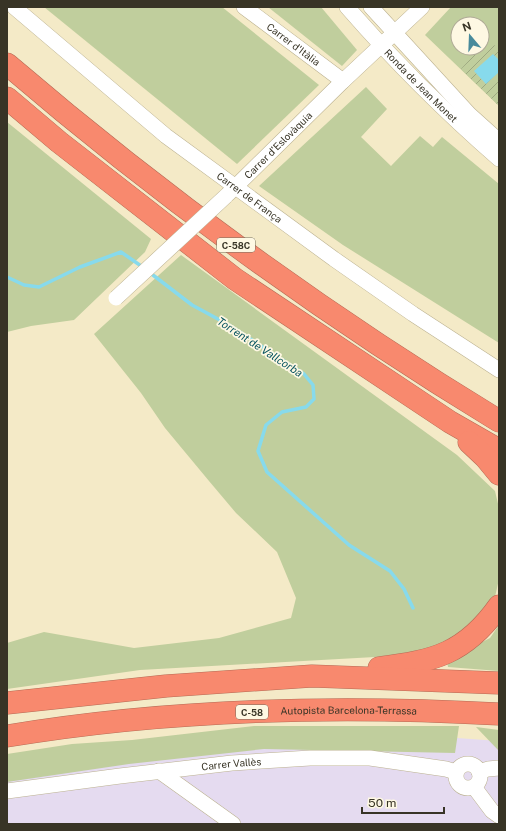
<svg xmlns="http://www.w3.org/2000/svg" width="506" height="831" font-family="'Public Sans',sans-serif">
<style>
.industrial{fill:#e5dbf0}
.grass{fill:#c0ce9d;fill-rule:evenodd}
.garden{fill:url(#garden-furrows)}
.water{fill:#87daec}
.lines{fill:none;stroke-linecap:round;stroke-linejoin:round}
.stream{stroke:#87daec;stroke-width:3.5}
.minor-casing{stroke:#bcb291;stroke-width:16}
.highway-casing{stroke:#b56b55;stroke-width:23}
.minor{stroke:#fff;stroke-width:15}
.highway{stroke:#f8896e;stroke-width:22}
.minor-bridge-casing{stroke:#bcb291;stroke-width:16;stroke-linecap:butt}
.minor-bridge{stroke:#fff;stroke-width:15}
.labels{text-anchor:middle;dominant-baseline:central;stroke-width:3.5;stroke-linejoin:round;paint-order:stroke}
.shield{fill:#fef8e3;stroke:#736f5f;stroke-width:1}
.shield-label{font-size:9px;font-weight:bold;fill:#383426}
.street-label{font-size:10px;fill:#383426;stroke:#fef8e3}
.water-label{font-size:11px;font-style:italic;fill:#06535f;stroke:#fef8e3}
</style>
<defs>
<pattern id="garden-furrows" width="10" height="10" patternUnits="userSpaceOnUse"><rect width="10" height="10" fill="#c0ce9d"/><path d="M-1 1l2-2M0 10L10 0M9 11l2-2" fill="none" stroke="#9da880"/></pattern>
</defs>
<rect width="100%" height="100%" fill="#f4eac7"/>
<path class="industrial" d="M 401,734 L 499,741 L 499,824 L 7,824 L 7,763 Z"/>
<g class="grass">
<path d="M 44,7 L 222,7 L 319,85 L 237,164 Z"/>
<path d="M 268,7 L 321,7 L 357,50 L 342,66 Z"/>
<path d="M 451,7 L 499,7 L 499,106 L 425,35 ZM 458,24 L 482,24 L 482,48 L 458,48 Z"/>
<path d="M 366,87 L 387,109 L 361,137 L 391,166 L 420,136 L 433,147 L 442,137 L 499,184 L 499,343 L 343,245 L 259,186 Z"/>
<path d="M 7,122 L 151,239 L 145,252 L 74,320 L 31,326 L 7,332 Z"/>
<path d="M 181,255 L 457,455 L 495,491 L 499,508 L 499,579 L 495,597 L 474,620 L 449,640 L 422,652 L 375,657 L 140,670 L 7,689 L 7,643 L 44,632 L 134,648 L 219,638 L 291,618 L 296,598 L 277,552 L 236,513 L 209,481 L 165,428 L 141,393 L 94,334 Z"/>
<path d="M 499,625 L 499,671 L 448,667 L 447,660 L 490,638 Z"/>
<path d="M 254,726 L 459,726 L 455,753 L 264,749 L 129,764 L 7,782 L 7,754 L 72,744 L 132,740 Z"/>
<path d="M 476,727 L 499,730 L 499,751 Z"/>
</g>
<path class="garden" d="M 487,41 L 499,48 L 499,102 L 497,104 L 461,69 L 480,48 L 482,48 L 482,46 Z"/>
<path class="water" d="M 493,54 L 499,60 L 499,72 L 486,84 L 474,71 Z"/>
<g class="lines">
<g class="stream">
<path d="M 149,272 L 192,305 L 229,325 L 304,374 L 313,385 L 314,399 L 306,407 L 282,412 L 266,425 L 258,451 L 267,472 L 349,545 L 390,571 L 404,589 L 413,608"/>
<path d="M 7,277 L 24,285 L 39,287 L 80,267 L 121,252 L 144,268"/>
</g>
<g class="minor-casing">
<g id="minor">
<path id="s1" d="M 14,7 L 166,136 L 334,259 L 413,314 L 499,370"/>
<path id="s2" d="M 244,7 L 343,81"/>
<path id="s3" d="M 347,7 C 394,61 445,112 499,159"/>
<path d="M 371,7 L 469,114 L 499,141"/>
<path id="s4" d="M 228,194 L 343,81 L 422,7"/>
<circle cx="468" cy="776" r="12"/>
<path d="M 159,771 L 233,824"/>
<path d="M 479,772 L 488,769 L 499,768"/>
<path d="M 474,787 L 492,811 L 499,816"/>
<path id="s5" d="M 7,791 L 120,776 L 232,763 L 310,758 L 370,758 L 446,769 L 456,772"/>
</g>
</g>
<g class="highway-casing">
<g id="highway">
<path d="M 7,64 C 161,196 326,316 499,421"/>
<path d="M 7,98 L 59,142 L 235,279 L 450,422 L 499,450"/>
<path d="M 469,442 L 485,457 L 499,474"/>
<path d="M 379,668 C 434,661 465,654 499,606"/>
<path d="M 7,703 L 166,686 L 312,676 L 499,683"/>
<path id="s6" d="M 7,736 C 169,709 335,705 499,714"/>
</g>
</g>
<use href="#minor" class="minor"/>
<use href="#highway" class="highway"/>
<g class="minor-bridge-casing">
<path id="minor-bridge" d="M 116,298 L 226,196"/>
</g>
<use href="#minor-bridge" class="minor-bridge"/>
</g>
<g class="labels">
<g class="shield">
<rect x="217" y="238" width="38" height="14" rx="3"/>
<rect x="236" y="705" width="32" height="14" rx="3"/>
</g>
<g class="shield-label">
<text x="236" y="245">C-58C</text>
<text x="252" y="712">C-58</text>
</g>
<g class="street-label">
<text stroke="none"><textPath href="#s2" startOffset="62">Carrer d'Itàlia</textPath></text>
<text stroke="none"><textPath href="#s3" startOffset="108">Ronda de Jean Monet</textPath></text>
<text stroke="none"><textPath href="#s4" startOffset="70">Carrer d'Eslovàquia</textPath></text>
<text stroke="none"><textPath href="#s1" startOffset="303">Carrer de França</textPath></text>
<text stroke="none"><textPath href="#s6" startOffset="343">Autopista Barcelona-Terrassa</textPath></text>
<text stroke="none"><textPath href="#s5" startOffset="226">Carrer Vallès</textPath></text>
</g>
<g class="water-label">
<text transform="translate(260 347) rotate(33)">Torrent de Vallcorba</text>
</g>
</g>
<rect width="506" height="831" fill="none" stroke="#383426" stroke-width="16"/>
<g transform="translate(470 36) rotate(341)"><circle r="19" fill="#fef8e3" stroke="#afaa97"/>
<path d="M0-3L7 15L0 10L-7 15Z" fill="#488a9b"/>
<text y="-6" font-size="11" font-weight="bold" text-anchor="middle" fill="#383426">N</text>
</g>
<path d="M362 807v6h82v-6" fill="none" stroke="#383426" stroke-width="2"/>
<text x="368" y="807" font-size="12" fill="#383426" stroke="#fef8e3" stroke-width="3" paint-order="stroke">50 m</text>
</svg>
